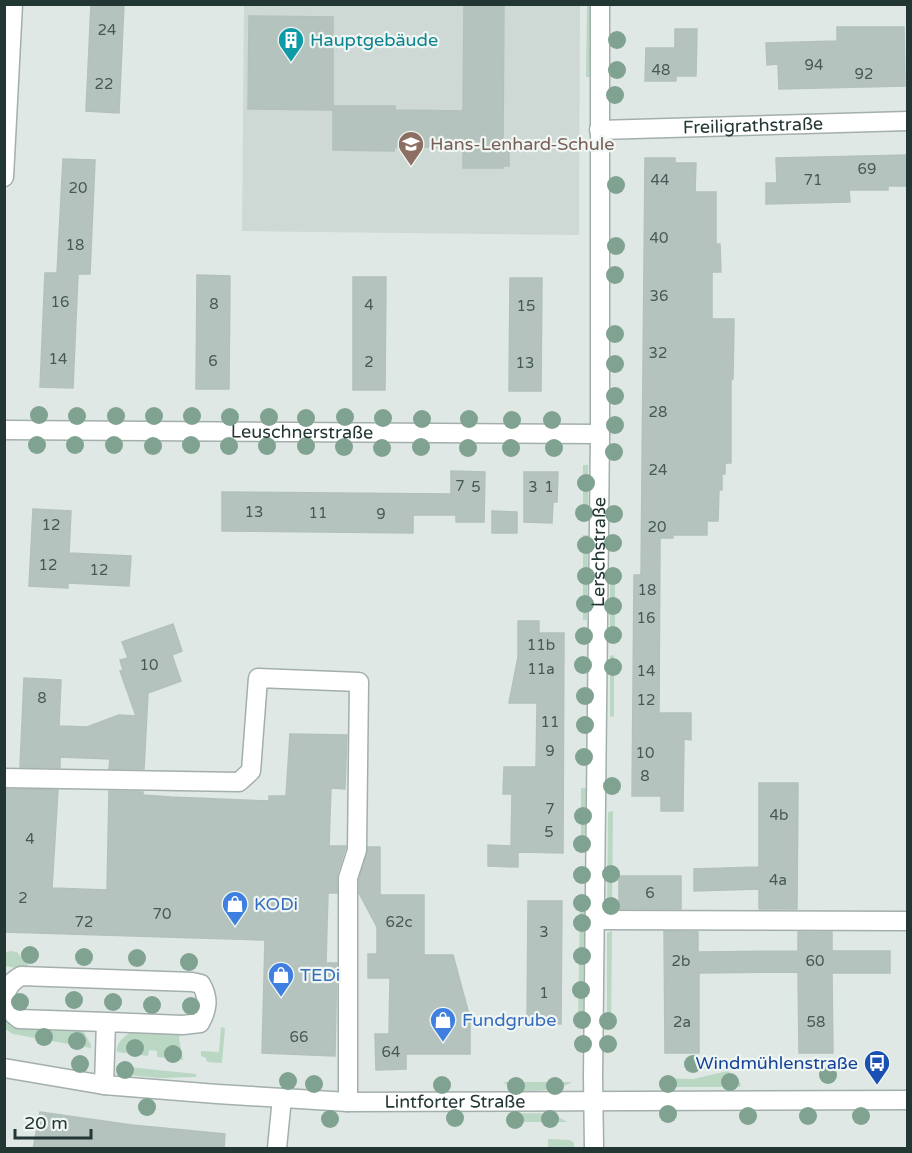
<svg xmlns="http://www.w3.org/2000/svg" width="912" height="1153" font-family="'Varela Round',sans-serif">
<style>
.built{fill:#ced8d4}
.green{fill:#bad7c4}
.building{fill:#b5c3be;stroke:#b3c1bc;stroke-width:1.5}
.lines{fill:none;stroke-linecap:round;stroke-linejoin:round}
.minor-casing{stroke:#a3afac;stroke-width:21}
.minor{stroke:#fff;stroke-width:18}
.tree{fill:#80a290}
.labels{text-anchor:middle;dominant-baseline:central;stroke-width:4.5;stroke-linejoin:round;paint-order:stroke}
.number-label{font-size:15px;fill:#475956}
.culture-label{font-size:18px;fill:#0d838f;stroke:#eff6f3;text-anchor:start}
.street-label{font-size:18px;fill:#223633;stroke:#eff6f3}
.education-label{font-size:18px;fill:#785e54;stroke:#eff6f3;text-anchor:start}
.shop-label{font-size:18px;fill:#366cbe;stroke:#eff6f3;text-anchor:start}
.transit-label{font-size:18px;fill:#164399;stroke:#eff6f3;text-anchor:end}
</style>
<rect width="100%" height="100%" fill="#dfe8e5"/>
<path class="built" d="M 244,5 L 580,5 L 579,235 L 242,231 Z"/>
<g class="green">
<path d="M 587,5 L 592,5 L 592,77 L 586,77 Z"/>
<path d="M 583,465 L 588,465 L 588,519 L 583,518 Z"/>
<path d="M 583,535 L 588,535 L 587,620 L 583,620 Z"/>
<path d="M 615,570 L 615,637 L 610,637 L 610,571 Z"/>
<path d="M 614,655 L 614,717 L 610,716 L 610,656 Z"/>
<path d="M 581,788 L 586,788 L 585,833 L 581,847 Z"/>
<path d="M 613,811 L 612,914 L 607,911 L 608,812 Z"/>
<path d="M 580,898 L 585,899 L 583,1015 L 587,1027 L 578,1026 Z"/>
<path d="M 612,931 L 611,1026 L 604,1026 L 607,1015 L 607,933 Z"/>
<path d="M 10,951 L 17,952 L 33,971 L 5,966 L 5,953 Z"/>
<path d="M 4,1018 C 21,1035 60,1029 83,1030 L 91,1045 L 91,1048 L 13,1034 L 5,1029 Z"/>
<path d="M 221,1027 L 225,1028 L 222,1063 L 207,1062 L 206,1058 L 201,1056 L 201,1051 L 219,1052 Z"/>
<path d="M 131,1032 L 181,1033 L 179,1038 L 183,1060 L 157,1057 L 157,1051 L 149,1050 L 148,1056 L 117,1052 C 116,1043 123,1037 131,1032 Z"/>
<path d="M 686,1059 L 728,1059 L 706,1069 L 687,1070 Z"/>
<path d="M 119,1066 L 196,1074 L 196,1077 L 160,1078 L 117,1074 Z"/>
<path d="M 728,1071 L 741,1084 L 740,1087 L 673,1087 L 668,1091 L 662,1091 L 663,1078 L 693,1079 Z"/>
<path d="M 503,1082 L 572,1082 C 559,1091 531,1092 515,1090 C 510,1089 507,1084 503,1082 Z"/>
<path d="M 508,1114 C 528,1114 550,1110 567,1122 L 508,1122 Z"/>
<path d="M 548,1139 L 570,1140 L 574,1143 L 574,1148 L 548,1148 Z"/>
</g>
<g class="building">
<path d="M 91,4 L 124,4 L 119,113 L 86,111 Z"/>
<path d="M 464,4 L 504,4 L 503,145 L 509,144 L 509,166 L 503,166 L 503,168 L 463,168 L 463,147 L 395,147 L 394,151 L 333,150 L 333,110 L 248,109 L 249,16 L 333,17 L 333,106 L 395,106 L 395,110 L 463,111 Z"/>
<path d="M 837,27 L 904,27 L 905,86 L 779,89 L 778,64 L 767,65 L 766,43 L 837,41 Z"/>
<path d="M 675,29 L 697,29 L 696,76 L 676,76 L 676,81 L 645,81 L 646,48 L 675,48 Z"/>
<path d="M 908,155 L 908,186 L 888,186 L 888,190 L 849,190 L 850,202 L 766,204 L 766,183 L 777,183 L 776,158 Z"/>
<path d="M 645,158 L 675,158 L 675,163 L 696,163 L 695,192 L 716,192 L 716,244 L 720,244 L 721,272 L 712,272 L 712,319 L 734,319 L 733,379 L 731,379 L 731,463 L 725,463 L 725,474 L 722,474 L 722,490 L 719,490 L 718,521 L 707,521 L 707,535 L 673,535 L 673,538 L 660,538 L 659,713 L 691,713 L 691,740 L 684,739 L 683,811 L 661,811 L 661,796 L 632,796 L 634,575 L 641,575 Z"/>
<path d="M 63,159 L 95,160 L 90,274 L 78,274 L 73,388 L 40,387 L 45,273 L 57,273 Z"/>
<path d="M 197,275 L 230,276 L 229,389 L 196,389 Z"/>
<path d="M 353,277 L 386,277 L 385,390 L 353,390 Z"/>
<path d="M 510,278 L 542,278 L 541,391 L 509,391 Z"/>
<path d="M 451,471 L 485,472 L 484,522 L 456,522 L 456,515 L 413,515 L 413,533 L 222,531 L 222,492 L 451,494 Z"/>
<path d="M 524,472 L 558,472 L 557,502 L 553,502 L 552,523 L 524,522 Z"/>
<path d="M 33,509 L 71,511 L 69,553 L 131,556 L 129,586 L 68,583 L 68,588 L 29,586 Z"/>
<path d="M 492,511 L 517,512 L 517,533 L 492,533 Z"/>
<path d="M 518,621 L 539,621 L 539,633 L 564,633 L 563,853 L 518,852 L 518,867 L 488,866 L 488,845 L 511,846 L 512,794 L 503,794 L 504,767 L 536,767 L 537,703 L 509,703 L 518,657 Z"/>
<path d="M 173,624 L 182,651 L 172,655 L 181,681 L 148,693 L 144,769 L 109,769 L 110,759 L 60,757 L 60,768 L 20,767 L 24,678 L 61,680 L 59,726 L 87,727 L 119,715 L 136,716 L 120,671 L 123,670 L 120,660 L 128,658 L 122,642 Z"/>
<path d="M 290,734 L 347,735 L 345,789 L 331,788 L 329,846 L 346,846 L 337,875 L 337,893 L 328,893 L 326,963 L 337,963 L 335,1056 L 262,1053 L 265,940 L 4,932 L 4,789 L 58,790 L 52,888 L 107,890 L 109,791 L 143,792 L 143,795 L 171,797 L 269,801 L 269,796 L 286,796 Z"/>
<path d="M 759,783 L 798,783 L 797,909 L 759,909 L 759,889 L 694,891 L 694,869 L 759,867 Z"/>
<path d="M 368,847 L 380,847 L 380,895 L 424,895 L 424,955 L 453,955 L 470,1018 L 470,1054 L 406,1054 L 406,1069 L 376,1070 L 375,1034 L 389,1034 L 390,978 L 368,978 L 368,954 L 377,954 L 377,927 L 359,893 L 359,880 Z"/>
<rect x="619" y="876" width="62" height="33"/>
<path d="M 528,901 L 562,901 L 561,1024 L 527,1023 Z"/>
<path d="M 664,931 L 698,932 L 698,952 L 798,951 L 798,932 L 832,932 L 832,951 L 890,951 L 890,973 L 832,973 L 833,1053 L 799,1053 L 798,972 L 699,973 L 699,1053 L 665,1053 Z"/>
<path d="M 40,1112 L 132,1125 L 225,1134 L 224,1149 L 33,1149 Z"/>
</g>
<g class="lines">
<g class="minor-casing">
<g id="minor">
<path id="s1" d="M 599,130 L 908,121"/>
<path d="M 4,177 L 13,4"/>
<path id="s2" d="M 4,430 L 600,434"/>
<path d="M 4,778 L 239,782 L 251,771 L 258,678 L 359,682 L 357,850 L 348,878 L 348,1102"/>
<path d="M 595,920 L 908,921"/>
<path id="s3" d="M 4,1068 L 104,1085 L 217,1094 L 348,1102 L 908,1100"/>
<path d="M 104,1085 L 106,1022 L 183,1025 L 200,1023 C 208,1009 209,998 201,984 L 192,982 L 21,976 C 1,987 1,1006 19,1019 L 106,1022"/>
<path d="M 277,1148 L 282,1098"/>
<path id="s4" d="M 594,1148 L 593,1077 L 600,434 L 600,4"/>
</g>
</g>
<use href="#minor" class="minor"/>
</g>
<g class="tree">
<circle cx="617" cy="40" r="9"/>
<circle cx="617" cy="70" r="9"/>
<circle cx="615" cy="95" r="9"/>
<circle cx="616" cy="185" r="9"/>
<circle cx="616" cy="246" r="9"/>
<circle cx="615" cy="275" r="9"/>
<circle cx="615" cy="334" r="9"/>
<circle cx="615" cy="364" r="9"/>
<circle cx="615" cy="396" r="9"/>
<circle cx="39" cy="415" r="9"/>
<circle cx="77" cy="416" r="9"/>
<circle cx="116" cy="416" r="9"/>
<circle cx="154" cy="416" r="9"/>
<circle cx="192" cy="416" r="9"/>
<circle cx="230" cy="417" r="9"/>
<circle cx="269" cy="417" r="9"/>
<circle cx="345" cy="417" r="9"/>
<circle cx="306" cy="418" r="9"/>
<circle cx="383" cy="418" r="9"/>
<circle cx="422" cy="419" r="9"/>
<circle cx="469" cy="419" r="9"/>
<circle cx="512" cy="420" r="9"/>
<circle cx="552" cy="420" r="9"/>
<circle cx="615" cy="425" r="9"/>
<circle cx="37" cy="445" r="9"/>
<circle cx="75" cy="445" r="9"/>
<circle cx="114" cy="445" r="9"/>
<circle cx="191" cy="445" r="9"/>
<circle cx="153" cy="446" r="9"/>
<circle cx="229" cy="446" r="9"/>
<circle cx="267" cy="446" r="9"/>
<circle cx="306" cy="446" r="9"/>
<circle cx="344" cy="447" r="9"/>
<circle cx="421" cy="447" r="9"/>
<circle cx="382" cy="448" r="9"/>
<circle cx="468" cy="448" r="9"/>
<circle cx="511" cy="448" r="9"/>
<circle cx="554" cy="448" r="9"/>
<circle cx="614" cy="452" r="9"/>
<circle cx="586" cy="483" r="9"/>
<circle cx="584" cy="513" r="9"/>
<circle cx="614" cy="514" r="9"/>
<circle cx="613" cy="543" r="9"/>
<circle cx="586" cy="545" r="9"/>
<circle cx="586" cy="576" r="9"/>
<circle cx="613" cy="576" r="9"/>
<circle cx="585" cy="604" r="9"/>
<circle cx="613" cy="606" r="9"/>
<circle cx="613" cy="635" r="9"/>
<circle cx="584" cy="636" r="9"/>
<circle cx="583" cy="665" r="9"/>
<circle cx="613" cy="667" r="9"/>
<circle cx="585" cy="696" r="9"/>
<circle cx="585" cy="725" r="9"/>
<circle cx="584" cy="757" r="9"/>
<circle cx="612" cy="786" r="9"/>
<circle cx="583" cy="816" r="9"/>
<circle cx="582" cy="844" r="9"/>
<circle cx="611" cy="874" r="9"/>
<circle cx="582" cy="875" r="9"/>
<circle cx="582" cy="903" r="9"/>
<circle cx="611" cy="906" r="9"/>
<circle cx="582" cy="923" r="9"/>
<circle cx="30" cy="955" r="9"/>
<circle cx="582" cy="956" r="9"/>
<circle cx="84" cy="957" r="9"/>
<circle cx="137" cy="958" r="9"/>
<circle cx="189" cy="962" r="9"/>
<circle cx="581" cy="990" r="9"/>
<circle cx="74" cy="1000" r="9"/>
<circle cx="20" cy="1002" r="9"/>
<circle cx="113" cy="1002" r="9"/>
<circle cx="152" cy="1005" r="9"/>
<circle cx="191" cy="1006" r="9"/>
<circle cx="582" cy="1020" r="9"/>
<circle cx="608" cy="1021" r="9"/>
<circle cx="44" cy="1037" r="9"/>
<circle cx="77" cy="1041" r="9"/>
<circle cx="583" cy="1044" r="9"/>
<circle cx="608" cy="1044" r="9"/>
<circle cx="135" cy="1048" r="9"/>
<circle cx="173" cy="1054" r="9"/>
<circle cx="80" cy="1064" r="9"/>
<circle cx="693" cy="1064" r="9"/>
<circle cx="125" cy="1070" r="9"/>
<circle cx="828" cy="1075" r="9"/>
<circle cx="288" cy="1081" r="9"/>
<circle cx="730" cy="1082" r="9"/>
<circle cx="314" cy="1084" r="9"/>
<circle cx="668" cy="1084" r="9"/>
<circle cx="442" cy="1085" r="9"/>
<circle cx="516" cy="1086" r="9"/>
<circle cx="555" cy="1086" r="9"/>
<circle cx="147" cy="1107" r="9"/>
<circle cx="668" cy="1114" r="9"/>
<circle cx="748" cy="1116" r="9"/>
<circle cx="808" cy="1116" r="9"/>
<circle cx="861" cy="1116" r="9"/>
<circle cx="455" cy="1118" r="9"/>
<circle cx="330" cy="1119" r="9"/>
<circle cx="550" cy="1119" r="9"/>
<circle cx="515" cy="1120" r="9"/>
</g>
<defs>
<g id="building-pin" transform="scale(1.35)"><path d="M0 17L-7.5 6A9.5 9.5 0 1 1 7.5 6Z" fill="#0f9aa8" stroke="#eff6f3"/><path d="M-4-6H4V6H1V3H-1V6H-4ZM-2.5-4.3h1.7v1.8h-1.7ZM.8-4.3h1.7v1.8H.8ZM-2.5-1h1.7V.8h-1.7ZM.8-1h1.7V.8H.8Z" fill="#fff"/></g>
<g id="school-pin" transform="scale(1.35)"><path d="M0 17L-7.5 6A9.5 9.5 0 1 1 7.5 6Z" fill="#8d6e63" stroke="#eff6f3"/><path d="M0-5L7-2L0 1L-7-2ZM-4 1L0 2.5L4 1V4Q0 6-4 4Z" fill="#fff"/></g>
<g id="shop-pin" transform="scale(1.35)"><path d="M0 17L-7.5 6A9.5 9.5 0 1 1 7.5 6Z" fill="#3f7fe0" stroke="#eff6f3"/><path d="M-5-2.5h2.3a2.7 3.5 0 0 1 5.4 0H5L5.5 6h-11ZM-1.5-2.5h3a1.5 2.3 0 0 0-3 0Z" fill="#fff"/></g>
<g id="bus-pin" transform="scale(1.35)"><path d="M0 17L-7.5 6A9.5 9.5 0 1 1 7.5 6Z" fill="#1a4fb4" stroke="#eff6f3"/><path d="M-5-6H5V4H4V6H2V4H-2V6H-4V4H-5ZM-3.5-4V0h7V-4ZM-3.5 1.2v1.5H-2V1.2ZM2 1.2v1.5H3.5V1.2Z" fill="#fff"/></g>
</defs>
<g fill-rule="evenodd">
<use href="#building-pin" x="291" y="40"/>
<use href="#school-pin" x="411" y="144"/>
<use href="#shop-pin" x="235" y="904"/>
<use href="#shop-pin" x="281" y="975"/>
<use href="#shop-pin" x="443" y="1020"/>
<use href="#bus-pin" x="877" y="1063"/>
</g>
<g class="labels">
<g class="number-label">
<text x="107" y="30">24</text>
<text x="814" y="65">94</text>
<text x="661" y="70">48</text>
<text x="864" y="74">92</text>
<text x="104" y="84">22</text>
<text x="867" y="169">69</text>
<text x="660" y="180">44</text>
<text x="813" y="180">71</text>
<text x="78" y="188">20</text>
<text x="659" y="238">40</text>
<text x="75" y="245">18</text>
<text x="659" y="296">36</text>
<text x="60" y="302">16</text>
<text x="214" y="304">8</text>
<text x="369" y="305">4</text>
<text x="526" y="306">15</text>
<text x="658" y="353">32</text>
<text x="58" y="359">14</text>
<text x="213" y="361">6</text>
<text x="369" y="362">2</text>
<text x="525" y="363">13</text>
<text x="658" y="412">28</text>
<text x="658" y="470">24</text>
<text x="460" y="486">7</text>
<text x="476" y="487">5</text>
<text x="533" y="487">3</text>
<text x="549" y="487">1</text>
<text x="254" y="512">13</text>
<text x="318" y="513">11</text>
<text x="381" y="514">9</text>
<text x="51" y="525">12</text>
<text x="657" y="527">20</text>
<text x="48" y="565">12</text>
<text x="99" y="570">12</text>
<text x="647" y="590">18</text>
<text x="646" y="618">16</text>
<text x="541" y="645">11b</text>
<text x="149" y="665">10</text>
<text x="541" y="669">11a</text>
<text x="646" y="671">14</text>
<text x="42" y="698">8</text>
<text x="646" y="700">12</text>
<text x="550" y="722">11</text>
<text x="550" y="751">9</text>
<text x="645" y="753">10</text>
<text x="645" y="776">8</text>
<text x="550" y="809">7</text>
<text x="779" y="815">4b</text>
<text x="549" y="832">5</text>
<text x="30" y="839">4</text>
<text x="778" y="880">4a</text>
<text x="650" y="893">6</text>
<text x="23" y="898">2</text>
<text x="162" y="914">70</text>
<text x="84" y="922">72</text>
<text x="399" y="922">62c</text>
<text x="544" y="932">3</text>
<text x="681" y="961">2b</text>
<text x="815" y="961">60</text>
<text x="544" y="993">1</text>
<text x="682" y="1022">2a</text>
<text x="816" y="1022">58</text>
<text x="299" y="1037">66</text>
<text x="391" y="1052">64</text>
</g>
<g class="culture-label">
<text x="310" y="40">Hauptgebäude</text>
</g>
<g class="street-label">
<text stroke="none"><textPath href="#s1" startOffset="154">Freiligrathstraße</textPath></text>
<text stroke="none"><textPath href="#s2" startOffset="298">Leuschnerstraße</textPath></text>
<text stroke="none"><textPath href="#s4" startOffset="596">Lerschstraße</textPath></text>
<text stroke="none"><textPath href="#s3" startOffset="453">Lintforter Straße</textPath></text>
</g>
<g class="education-label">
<text x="430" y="144">Hans-Lenhard-Schule</text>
</g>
<g class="shop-label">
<text x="254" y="904">KODi</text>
<text x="300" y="975">TEDi</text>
<text x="462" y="1020">Fundgrube</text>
</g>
<g class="transit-label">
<text x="858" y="1063">Windmühlenstraße</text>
</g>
</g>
<rect width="912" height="1153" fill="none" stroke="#223633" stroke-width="12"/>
<path d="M15 1129v9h76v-9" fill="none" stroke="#223633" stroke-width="3"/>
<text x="24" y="1129" font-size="18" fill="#223633" stroke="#eff6f3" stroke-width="4.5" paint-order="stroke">20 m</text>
</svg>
